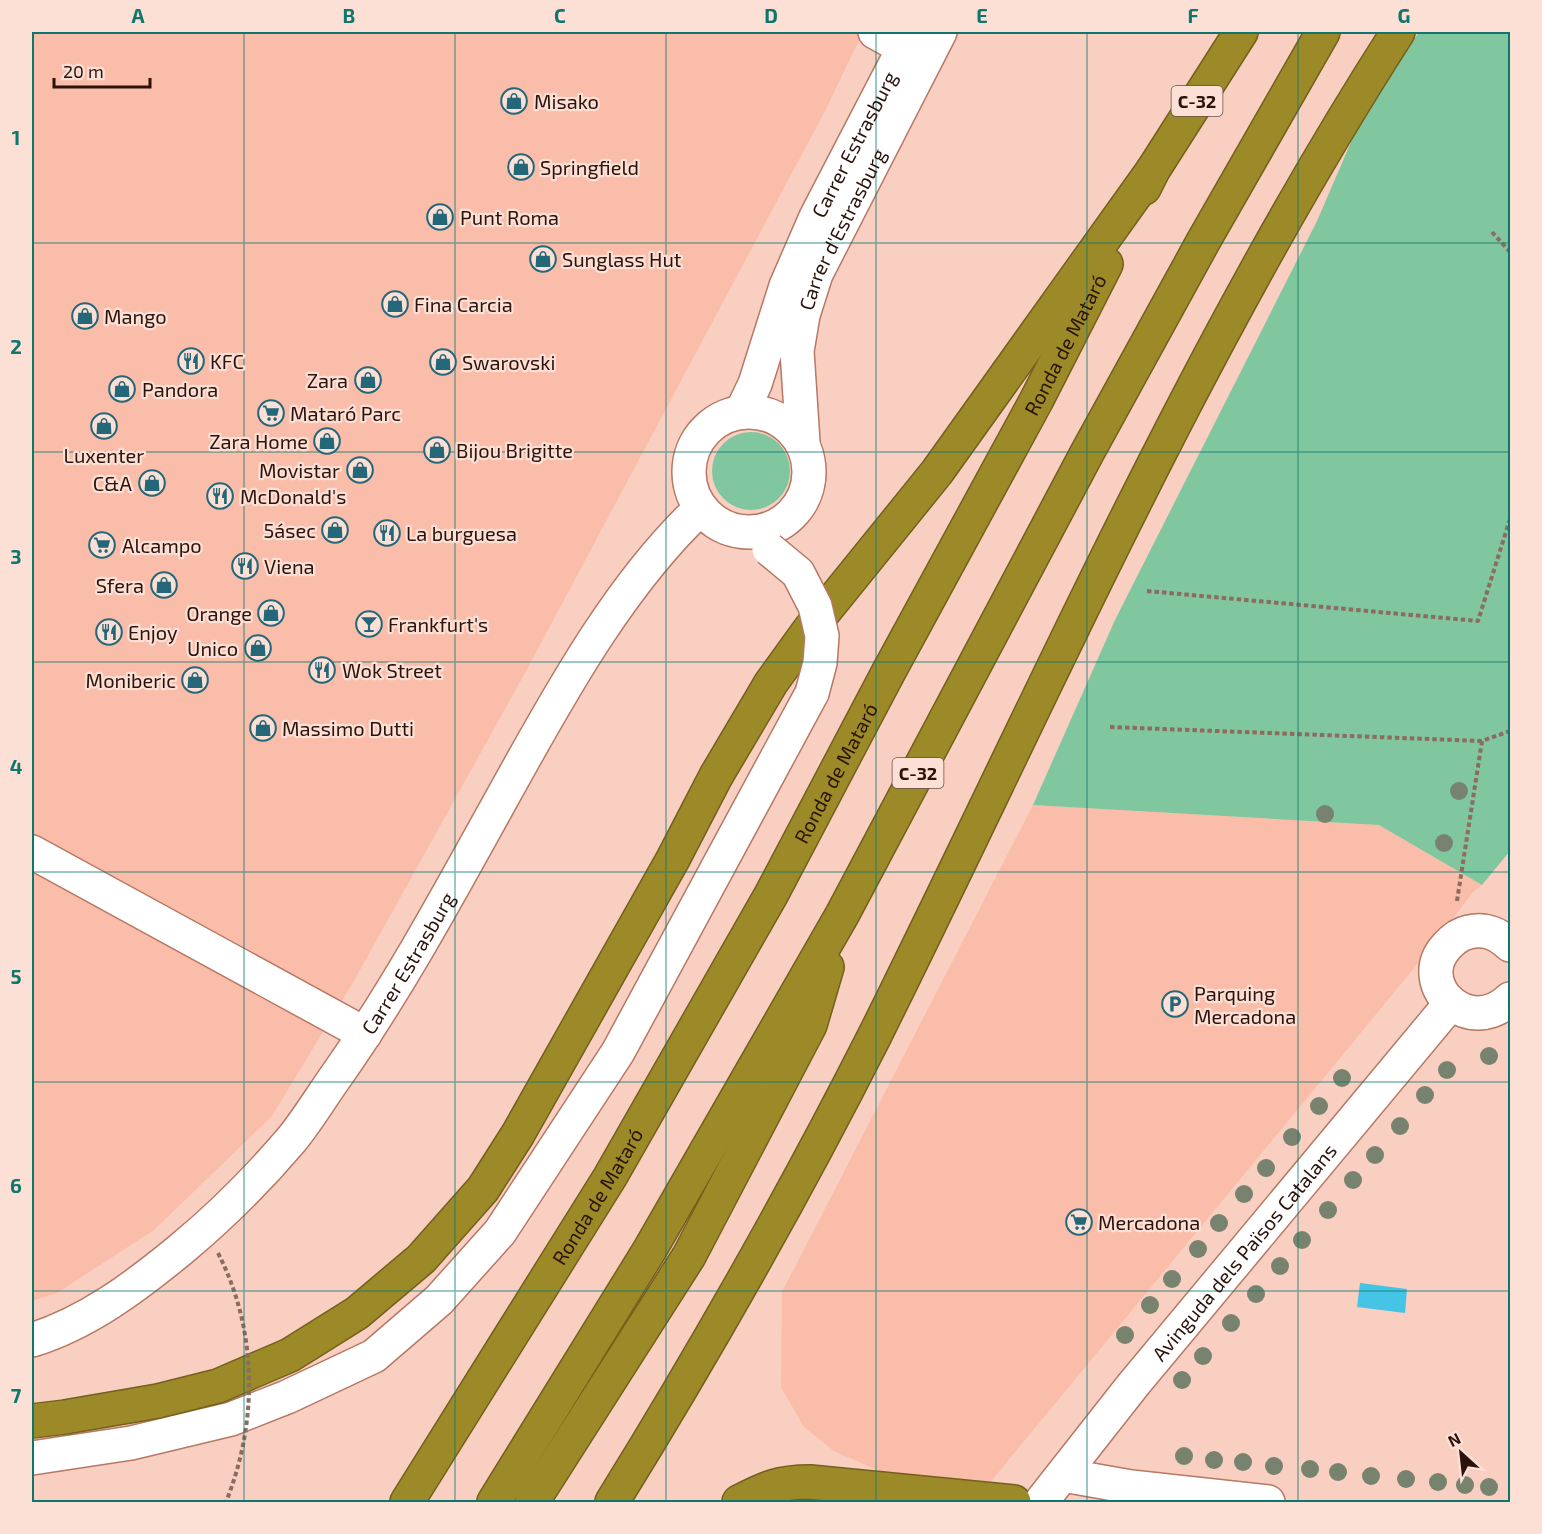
<svg xmlns="http://www.w3.org/2000/svg" width="1542" height="1534" font-family="'Exo 2',sans-serif">
<style>
.built{fill:#fabda9}
.green{fill:#80c69f}
.water{fill:#45c4e6}
.lines{fill:none;stroke-linecap:round;stroke-linejoin:round}
.minor-casing{stroke:#b77864;stroke-width:36}
.highway-casing{stroke:#74601d;stroke-width:36}
.path{stroke:#8c6b60;stroke-width:4;stroke-dasharray:4.5 3;stroke-linecap:butt}
.minor{stroke:#fff;stroke-width:33}
.highway{stroke:#9b8a27;stroke-width:33}
.minor-bridge-casing{stroke:#b77864;stroke-width:36;stroke-linecap:butt}
.path-bridge{stroke:#8c6b60;stroke-width:4;stroke-dasharray:4.5 3;stroke-linecap:butt}
.minor-bridge{stroke:#fff;stroke-width:33}
.tree{fill:#77836e}
.grid{fill:none;stroke:#0f766e;stroke-width:1.5;stroke-opacity:0.55}
.labels{text-anchor:middle;dominant-baseline:central;stroke-width:4.5;stroke-linejoin:round;paint-order:stroke}
.shield{fill:#fce0d6;stroke:#6a5048;stroke-width:1.5}
.shield-label{font-size:18px;font-weight:bold;fill:#2b120b}
.poi-label{font-size:20px;fill:#2b120b;stroke:#fce0d6;text-anchor:start}
.street-label{font-size:20px;fill:#2b120b;stroke:#fce0d6}
.neatline{fill:none;stroke:#0f766e;stroke-width:2}
.grid-label{font-size:20px;text-anchor:middle;font-weight:bold;fill:#0f766e}
</style>
<rect width="100%" height="100%" fill="#f9cfc1"/>
<g class="built">
<path d="M 32,32 L 863,32 L 824,113 L 525,673 L 355,979 L 272,1116 L 154,1230 L 57,1293 L 32,1301 Z"/>
<path d="M 1033,805 L 1379,825 L 1482,885 L 1474,891 L 1420,961 L 988,1485 L 890,1476 L 834,1451 L 804,1427 L 781,1387 L 782,1292 Z"/>
</g>
<g class="green">
<path d="M 1419,32 L 1510,32 L 1510,851 L 1482,885 L 1379,825 L 1033,805 L 1115,620 L 1317,221 L 1361,119 Z"/>
<circle cx="751" cy="471" r="39"/>
</g>
<path class="water" d="M 1360,1283 L 1407,1289 L 1405,1313 L 1357,1307 Z"/>
<g class="lines">
<g class="minor-casing">
<g id="minor">
<path d="M 875,32 L 904,48"/>
<path id="s1" d="M 742,411 L 755,384 L 786,286 L 816,217 L 912,32"/>
<circle cx="749" cy="472" r="60"/>
<path id="s2" d="M 803,442 L 797,351 L 803,315 L 816,274 L 940,32"/>
<path d="M 32,852 L 365,1034"/>
<path d="M 1510,945 C 1498,934 1486,928 1469,932 C 1459,934 1452,940 1446,947 C 1413,984 1468,1039 1510,999"/>
<path id="s3" d="M 32,1340 C 87,1323 135,1287 180,1250 C 220,1217 258,1179 292,1139 C 309,1118 323,1094 339,1072 C 406,976 460,873 517,771 C 567,681 625,579 701,508"/>
<path d="M 32,1458 L 131,1443 L 231,1419 L 287,1397 L 374,1356 L 439,1300 L 500,1232 L 618,1052 L 812,693"/>
<path d="M 1063,1475 L 1131,1487 L 1268,1502"/>
<path id="s4" d="M 1041,1502 L 1133,1385 L 1451,1003"/>
</g>
</g>
<g class="highway-casing">
<g id="highway">
<path d="M 1144,188 L 1153,170 L 1241,32"/>
<path d="M 32,1421 L 65,1417 L 158,1401 L 218,1386 L 290,1355 L 357,1313 L 421,1259 L 483,1189 L 518,1134 L 673,859 L 716,776 L 771,683 L 810,629 L 937,472 L 1153,170"/>
<path id="s5" d="M 407,1502 L 610,1177 L 771,895 L 888,673 L 1036,401 L 1106,264"/>
<path d="M 494,1502 L 649,1251 L 842,915 L 1087,453 L 1204,240 L 1323,32"/>
<path d="M 532,1502 L 689,1256 L 810,1025 L 827,967"/>
<path d="M 612,1502 C 706,1350 794,1195 875,1035 C 1043,697 1194,349 1398,32"/>
<path d="M 739,1502 C 766,1488 779,1482 810,1482 L 1014,1502"/>
</g>
</g>
<g class="path">
<path d="M 1492,232 L 1510,252"/>
<path d="M 1147,591 L 1478,621 L 1510,519"/>
<path d="M 1110,727 L 1482,741"/>
<path d="M 1457,901 L 1482,741 L 1510,731"/>
</g>
<use href="#minor" class="minor"/>
<use href="#highway" class="highway"/>
<g class="minor-bridge-casing">
<path id="minor-bridge" d="M 769,549 L 798,573 L 815,606 L 822,636 L 820,663 L 812,693"/>
</g>
<path class="path-bridge" d="M 218,1253 C 258,1331 258,1422 226,1502"/>
<use href="#minor-bridge" class="minor-bridge"/>
</g>
<g class="tree">
<circle cx="1459" cy="791" r="9"/>
<circle cx="1325" cy="814" r="9"/>
<circle cx="1444" cy="843" r="9"/>
<circle cx="1489" cy="1056" r="9"/>
<circle cx="1447" cy="1070" r="9"/>
<circle cx="1342" cy="1078" r="9"/>
<circle cx="1425" cy="1095" r="9"/>
<circle cx="1319" cy="1106" r="9"/>
<circle cx="1400" cy="1126" r="9"/>
<circle cx="1292" cy="1137" r="9"/>
<circle cx="1375" cy="1155" r="9"/>
<circle cx="1266" cy="1168" r="9"/>
<circle cx="1353" cy="1180" r="9"/>
<circle cx="1244" cy="1194" r="9"/>
<circle cx="1328" cy="1210" r="9"/>
<circle cx="1219" cy="1223" r="9"/>
<circle cx="1302" cy="1240" r="9"/>
<circle cx="1198" cy="1249" r="9"/>
<circle cx="1280" cy="1266" r="9"/>
<circle cx="1172" cy="1279" r="9"/>
<circle cx="1256" cy="1294" r="9"/>
<circle cx="1150" cy="1305" r="9"/>
<circle cx="1231" cy="1323" r="9"/>
<circle cx="1125" cy="1335" r="9"/>
<circle cx="1203" cy="1356" r="9"/>
<circle cx="1182" cy="1380" r="9"/>
<circle cx="1184" cy="1456" r="9"/>
<circle cx="1214" cy="1460" r="9"/>
<circle cx="1243" cy="1462" r="9"/>
<circle cx="1274" cy="1466" r="9"/>
<circle cx="1310" cy="1469" r="9"/>
<circle cx="1338" cy="1472" r="9"/>
<circle cx="1371" cy="1476" r="9"/>
<circle cx="1406" cy="1479" r="9"/>
<circle cx="1438" cy="1482" r="9"/>
<circle cx="1465" cy="1485" r="9"/>
<circle cx="1489" cy="1487" r="9"/>
</g>
<path class="grid" d="M 244,32 L 244,1502M 455,32 L 455,1502M 666,32 L 666,1502M 876,32 L 876,1502M 1087,32 L 1087,1502M 1298,32 L 1298,1502M 32,243 L 1510,243M 32,452 L 1510,452M 32,662 L 1510,662M 32,872 L 1510,872M 32,1082 L 1510,1082M 32,1291 L 1510,1291"/>
<defs>
<g id="shop-ring" transform="scale(1.35)"><circle r="9.5" fill="#fce0d6" stroke="#246779" stroke-width="1.5"/><path d="M-5-2.5h2.3a2.7 3.5 0 0 1 5.4 0H5L5.5 6h-11ZM-1.5-2.5h3a1.5 2.3 0 0 0-3 0Z" fill="#246779"/></g>
<g id="restaurant-ring" transform="scale(1.35)"><circle r="9.5" fill="#fce0d6" stroke="#246779" stroke-width="1.5"/><path d="M-5-6h1v4h1v-4h1v4h1v-4h1v5L-1.5 .5V6h-2V.5L-5-1ZM5-6V6H3V1.5H1.5Q1.5-4 5-6Z" fill="#246779"/></g>
<g id="supermarket-ring" transform="scale(1.35)"><circle r="9.5" fill="#fce0d6" stroke="#246779" stroke-width="1.5"/><path d="M-6-5.5h2.5l.6 2H6L4.5 2H-2.5L-4.4-4H-6ZM-1.5 3.2a1.3 1.3 0 1 0 .1 0ZM3 3.2a1.3 1.3 0 1 0 .1 0Z" fill="#246779"/></g>
<g id="bar-ring" transform="scale(1.35)"><circle r="9.5" fill="#fce0d6" stroke="#246779" stroke-width="1.5"/><path d="M-6-5H6L.8 .8V4.5H3.5V6h-7V4.5H-.8V.8Z" fill="#246779"/></g>
<g id="parking-ring" transform="scale(1.35)"><circle r="9.5" fill="#fce0d6" stroke="#246779" stroke-width="1.5"/><path d="M-3.5-5.5H1a3.5 3.5 0 0 1 0 7H-1V5.5H-3.5ZM-1-3.4V-.6H.8a1.4 1.4 0 0 0 0-2.8Z" fill="#246779"/></g>
</defs>
<g fill-rule="evenodd">
<use href="#shop-ring" x="514" y="101"/>
<use href="#shop-ring" x="521" y="167"/>
<use href="#shop-ring" x="440" y="217"/>
<use href="#shop-ring" x="543" y="259"/>
<use href="#shop-ring" x="395" y="304"/>
<use href="#shop-ring" x="85" y="316"/>
<use href="#restaurant-ring" x="191" y="361"/>
<use href="#shop-ring" x="443" y="362"/>
<use href="#shop-ring" x="368" y="380"/>
<use href="#shop-ring" x="122" y="389"/>
<use href="#supermarket-ring" x="271" y="413"/>
<use href="#shop-ring" x="104" y="426"/>
<use href="#shop-ring" x="327" y="441"/>
<use href="#shop-ring" x="437" y="450"/>
<use href="#shop-ring" x="360" y="470"/>
<use href="#shop-ring" x="152" y="483"/>
<use href="#restaurant-ring" x="220" y="496"/>
<use href="#shop-ring" x="335" y="530"/>
<use href="#restaurant-ring" x="387" y="533"/>
<use href="#supermarket-ring" x="102" y="545"/>
<use href="#restaurant-ring" x="245" y="566"/>
<use href="#shop-ring" x="164" y="585"/>
<use href="#shop-ring" x="271" y="613"/>
<use href="#bar-ring" x="369" y="624"/>
<use href="#restaurant-ring" x="109" y="632"/>
<use href="#shop-ring" x="258" y="648"/>
<use href="#restaurant-ring" x="322" y="670"/>
<use href="#shop-ring" x="195" y="680"/>
<use href="#shop-ring" x="263" y="728"/>
<use href="#parking-ring" x="1175" y="1004"/>
<use href="#supermarket-ring" x="1079" y="1222"/>
</g>
<g class="labels">
<g class="shield">
<rect x="1171.5" y="86" width="51" height="30" rx="4.5"/>
<rect x="892.5" y="758" width="51" height="30" rx="4.5"/>
</g>
<g class="shield-label">
<text x="1197" y="101">C-32</text>
<text x="918" y="773">C-32</text>
</g>
<g class="poi-label">
<text x="534" y="101">Misako</text>
<text x="540" y="167">Springfield</text>
<text x="460" y="217">Punt Roma</text>
<text x="562" y="259">Sunglass Hut</text>
<text x="414" y="304">Fina Carcia</text>
<text x="104" y="316">Mango</text>
<text x="210" y="361">KFC</text>
<text x="462" y="362">Swarovski</text>
<text x="348" y="380" text-anchor="end">Zara</text>
<text x="142" y="389">Pandora</text>
<text x="290" y="413">Mataró Parc</text>
<text x="308" y="441" text-anchor="end">Zara Home</text>
<text x="456" y="450">Bijou Brigitte</text>
<text x="104" y="455" text-anchor="middle">Luxenter</text>
<text x="340" y="470" text-anchor="end">Movistar</text>
<text x="132" y="483" text-anchor="end">C&amp;A</text>
<text x="240" y="496">McDonald's</text>
<text x="316" y="530" text-anchor="end">5ásec</text>
<text x="406" y="533">La burguesa</text>
<text x="122" y="545">Alcampo</text>
<text x="264" y="566">Viena</text>
<text x="144" y="585" text-anchor="end">Sfera</text>
<text x="252" y="613" text-anchor="end">Orange</text>
<text x="388" y="624">Frankfurt's</text>
<text x="128" y="632">Enjoy</text>
<text x="238" y="648" text-anchor="end">Unico</text>
<text x="342" y="670">Wok Street</text>
<text x="176" y="680" text-anchor="end">Moniberic</text>
<text x="282" y="728">Massimo Dutti</text>
<text x="1194" y="993">Parquing<tspan x="1194" dy="23">Mercadona</tspan></text>
<text x="1098" y="1222">Mercadona</text>
</g>
<g class="street-label">
<text stroke="none"><textPath href="#s1" startOffset="290">Carrer Estrasburg</textPath></text>
<text stroke="none"><textPath href="#s2" startOffset="222">Carrer d'Estrasburg</textPath></text>
<text stroke="none"><textPath href="#s5" startOffset="1332">Ronda de Mataró</textPath></text>
<text stroke="none"><textPath href="#s5" startOffset="846">Ronda de Mataró</textPath></text>
<text stroke="none"><textPath href="#s3" startOffset="543">Carrer Estrasburg</textPath></text>
<text stroke="none"><textPath href="#s5" startOffset="360">Ronda de Mataró</textPath></text>
<text stroke="none"><textPath href="#s4" startOffset="322">Avinguda dels Països Catalans</textPath></text>
</g>
</g>
<rect width="1542" height="1534" fill="none" stroke="#fce0d6" stroke-width="66"/>
<g transform="translate(1461 1453) rotate(333)" stroke="#fce0d6" stroke-width="4.5" paint-order="stroke">
<path d="M0-4.5L10 22L0 15L-10 22Z" fill="#2b120b"/>
<text y="-9" font-size="16" font-weight="bold" text-anchor="middle" fill="#2b120b">N</text>
</g>
<path d="M54 78v9h96v-9" fill="none" stroke="#2b120b" stroke-width="3"/>
<text x="63" y="78" font-size="18" fill="#2b120b" stroke="#fce0d6" stroke-width="4.5" paint-order="stroke">20 m</text>
<rect x="33" y="33" width="1476" height="1468" class="neatline"/>
<g class="grid-label">
<text x="138" y="23">A</text>
<text x="349" y="23">B</text>
<text x="560" y="23">C</text>
<text x="771" y="23">D</text>
<text x="982" y="23">E</text>
<text x="1193" y="23">F</text>
<text x="1404" y="23">G</text>
<text x="16" y="145">1</text>
<text x="16" y="354">2</text>
<text x="16" y="564">3</text>
<text x="16" y="774">4</text>
<text x="16" y="984">5</text>
<text x="16" y="1193">6</text>
<text x="16" y="1403">7</text>
</g>
</svg>
